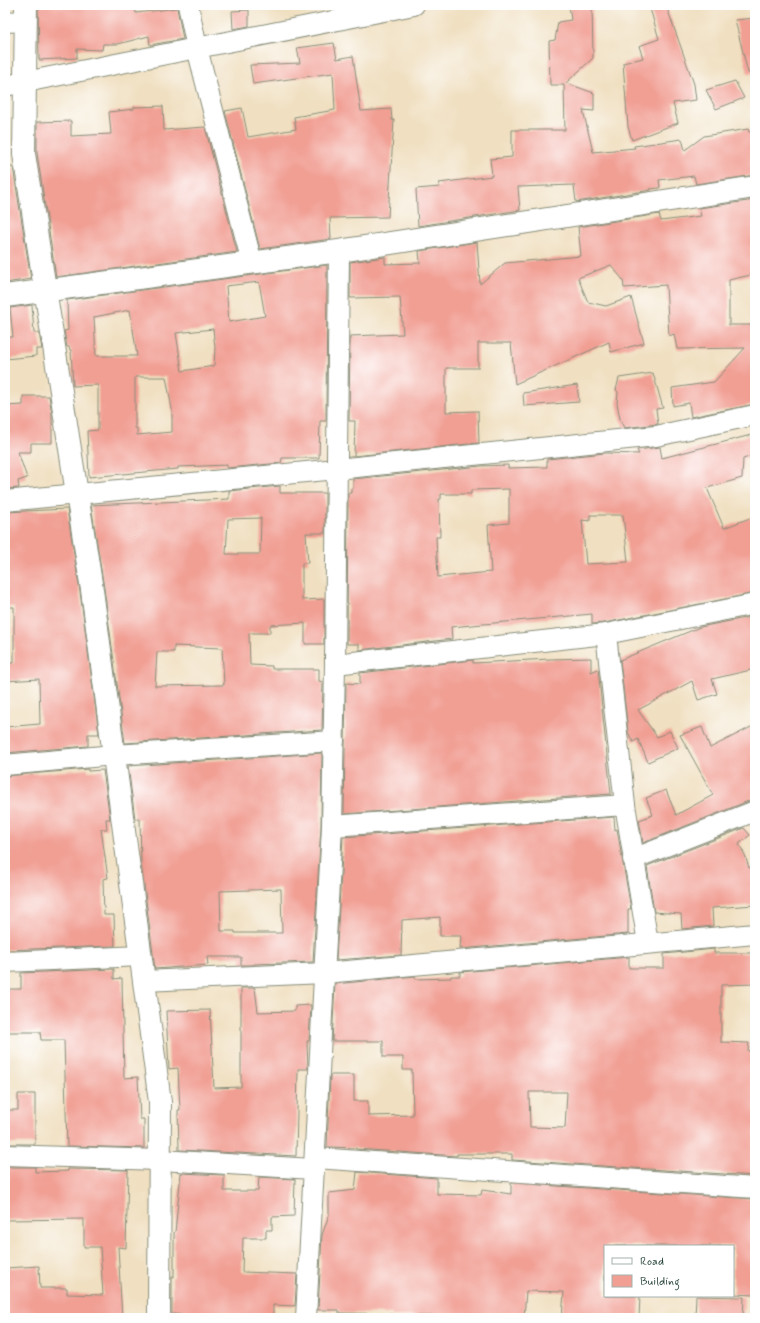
<svg xmlns="http://www.w3.org/2000/svg" width="760" height="1323" font-family="Mynerve,sans-serif">
<style>
.building{fill:#f19e93;fill-rule:evenodd}
.lines{fill:none;stroke-linecap:round;stroke-linejoin:round}
.minor-casing{stroke:#888e7a;stroke-width:22}
.tertiary-casing{stroke:#888e7a;stroke-width:24}
.minor{stroke:#fff;stroke-width:20}
.tertiary{stroke:#fff;stroke-width:22}
</style>
<rect width="100%" height="100%" fill="#fff"/>
<filter id="ink" filterUnits="userSpaceOnUse"><feTurbulence type="fractalNoise" baseFrequency=".025" numOctaves="2"/><feDisplacementMap in="SourceGraphic" scale="8" xChannelSelector="R" yChannelSelector="G"/><feConvolveMatrix kernelMatrix="1 2 1 2 8 2 1 2 1" color-interpolation-filters="sRGB"/></filter>
<filter id="wash" filterUnits="userSpaceOnUse"><feTurbulence type="fractalNoise" baseFrequency=".012" numOctaves="4" result="noise"/><feDisplacementMap in="SourceGraphic" scale="16" xChannelSelector="R" yChannelSelector="G"/><feGaussianBlur stdDeviation="0.9" result="paint"/><feColorMatrix in="noise" values="0 0 0 0 0 0 0 0 0 0 0 0 0 0 0 0 0 1.4 0 .05"/><feComposite in="paint" operator="in"/></filter>
<g filter="url(#wash)">
<rect width="100%" height="100%" fill="#f0dfc0"/>
<g id="blocks">
<g class="building">
<path d="M 38,5 L 134,5 L 136,13 L 177,8 L 183,39 L 150,45 L 149,36 L 118,44 L 103,44 L 102,50 L 77,49 L 77,58 L 39,60 Z"/>
<path d="M 569,5 L 592,5 L 593,58 L 566,83 L 594,93 L 594,111 L 583,110 L 593,152 L 635,148 L 634,146 L 682,139 L 685,150 L 704,136 L 748,129 L 749,132 L 755,131 L 755,175 L 696,184 L 694,176 L 659,180 L 660,188 L 650,189 L 651,190 L 576,202 L 574,185 L 518,187 L 520,210 L 418,226 L 416,189 L 440,187 L 439,183 L 492,176 L 490,159 L 512,157 L 512,130 L 565,130 L 564,85 L 550,85 L 549,41 L 555,40 L 558,22 L 571,20 Z"/>
<path d="M 649,5 L 666,5 L 694,84 L 696,100 L 673,103 L 678,123 L 632,140 L 628,127 L 623,63 L 643,58 L 639,46 L 659,39 Z"/>
<path d="M 249,10 L 249,26 L 233,29 L 232,11 Z"/>
<path d="M 755,18 L 755,73 L 748,73 L 735,20 Z"/>
<path d="M 334,43 L 337,59 L 353,56 L 361,111 L 391,109 L 392,120 L 394,120 L 388,217 L 330,218 L 331,239 L 260,249 L 225,111 L 242,108 L 248,137 L 296,129 L 294,117 L 335,110 L 333,73 L 253,84 L 250,65 L 300,63 L 297,48 Z"/>
<path d="M 735,81 L 744,98 L 716,109 L 706,90 Z"/>
<path d="M 163,106 L 164,130 L 205,127 L 237,252 L 56,277 L 37,153 L 37,122 L 71,121 L 71,136 L 111,134 L 109,112 L 134,109 L 134,107 Z"/>
<path d="M 5,167 L 13,167 L 31,279 L 5,283 Z"/>
<path d="M 755,200 L 755,274 L 729,280 L 729,325 L 751,325 L 755,339 L 755,344 L 752,346 L 751,369 L 755,373 L 755,404 L 691,417 L 689,403 L 673,406 L 672,388 L 714,382 L 745,348 L 677,349 L 674,334 L 669,336 L 666,285 L 624,288 L 623,280 L 611,265 L 578,278 L 588,302 L 606,306 L 631,297 L 644,343 L 611,352 L 609,342 L 515,384 L 511,343 L 478,343 L 478,368 L 446,368 L 446,412 L 478,411 L 479,443 L 354,456 L 355,421 L 349,421 L 350,336 L 403,334 L 400,297 L 350,298 L 350,262 L 385,257 L 385,264 L 420,263 L 419,251 L 477,242 L 480,284 L 505,263 L 581,256 L 578,227 L 659,214 L 661,221 L 701,216 L 699,208 Z"/>
<path d="M 327,265 L 326,421 L 320,421 L 319,458 L 282,458 L 281,463 L 227,468 L 227,465 L 178,467 L 178,469 L 89,477 L 87,431 L 98,430 L 98,385 L 73,386 L 71,350 L 70,350 L 69,347 L 67,347 L 64,331 L 68,330 L 67,300 ZM 259,282 L 265,316 L 229,322 L 226,286 ZM 130,310 L 137,356 L 96,356 L 94,317 ZM 213,329 L 215,348 L 214,366 L 182,371 L 176,333 ZM 135,377 L 166,377 L 172,409 L 172,432 L 137,435 L 137,428 L 135,428 Z"/>
<path d="M 32,305 L 34,333 L 39,333 L 42,349 L 36,349 L 36,356 L 5,359 L 5,337 L 13,337 L 10,308 Z"/>
<path d="M 653,373 L 663,408 L 656,409 L 658,424 L 624,428 L 620,419 L 617,403 L 618,392 L 616,390 L 619,378 Z"/>
<path d="M 577,385 L 579,402 L 524,406 L 523,393 Z"/>
<path d="M 23,396 L 49,396 L 52,414 L 52,443 L 31,443 L 31,452 L 18,452 L 27,478 L 18,481 L 19,488 L 5,489 L 5,406 L 23,405 Z"/>
<path d="M 755,434 L 755,455 L 743,459 L 742,478 L 707,488 L 724,528 L 755,516 L 755,593 L 604,623 L 592,624 L 592,614 L 451,627 L 452,639 L 359,650 L 359,644 L 347,644 L 348,493 L 351,493 L 351,488 L 353,489 L 353,479 L 481,466 L 508,465 L 508,468 L 547,467 L 547,459 L 605,453 L 639,454 L 637,450 L 660,447 L 662,458 ZM 509,489 L 509,523 L 488,525 L 491,572 L 438,577 L 436,537 L 440,537 L 439,499 L 441,499 L 441,494 L 471,494 L 471,490 ZM 590,515 L 623,515 L 628,562 L 586,564 L 582,520 L 590,521 Z"/>
<path d="M 280,486 L 280,493 L 325,493 L 325,533 L 306,533 L 308,563 L 302,563 L 302,600 L 324,599 L 324,644 L 305,644 L 305,623 L 270,625 L 270,633 L 249,633 L 250,665 L 272,666 L 272,669 L 319,669 L 319,681 L 323,682 L 322,730 L 125,743 L 104,588 L 91,505 L 229,499 L 229,491 ZM 261,518 L 260,554 L 226,554 L 228,519 ZM 174,646 L 222,648 L 224,685 L 155,686 L 157,652 L 174,652 Z"/>
<path d="M 67,509 L 80,592 L 99,734 L 88,734 L 88,746 L 5,753 L 5,727 L 40,724 L 39,679 L 5,681 L 5,663 L 14,663 L 14,607 L 6,607 L 5,512 Z"/>
<path d="M 755,616 L 755,669 L 712,679 L 717,694 L 698,700 L 692,681 L 638,710 L 657,737 L 670,731 L 678,748 L 648,762 L 638,739 L 633,742 L 628,732 L 620,660 L 700,627 Z"/>
<path d="M 591,658 L 591,672 L 598,669 L 611,794 L 344,814 L 346,683 L 360,684 L 360,673 L 473,660 L 473,663 L 550,659 Z"/>
<path d="M 755,725 L 755,800 L 751,800 L 643,843 L 639,820 L 653,815 L 646,798 L 666,790 L 676,815 L 713,795 L 680,735 L 702,727 L 710,748 Z"/>
<path d="M 322,753 L 321,826 L 313,962 L 253,964 L 253,965 L 241,965 L 241,957 L 207,957 L 208,965 L 155,969 L 141,862 L 140,819 L 135,819 L 128,766 ZM 281,889 L 282,933 L 235,933 L 235,931 L 221,931 L 220,891 Z"/>
<path d="M 88,769 L 88,771 L 103,770 L 110,819 L 106,819 L 107,829 L 101,829 L 108,878 L 103,879 L 104,915 L 114,915 L 115,946 L 5,950 L 5,776 Z"/>
<path d="M 614,817 L 615,830 L 617,829 L 631,909 L 628,909 L 628,934 L 460,949 L 461,936 L 440,936 L 440,917 L 402,920 L 401,955 L 336,960 L 343,837 Z"/>
<path d="M 744,828 L 750,835 L 739,844 L 745,855 L 749,868 L 755,867 L 755,905 L 712,908 L 713,926 L 682,929 L 681,914 L 654,912 L 647,866 Z"/>
<path d="M 714,949 L 714,953 L 755,953 L 755,984 L 721,985 L 721,1042 L 749,1043 L 748,1051 L 755,1051 L 755,1176 L 512,1160 L 512,1154 L 457,1154 L 457,1156 L 356,1149 L 356,1148 L 327,1147 L 330,1075 L 354,1075 L 354,1101 L 368,1101 L 368,1116 L 413,1115 L 412,1070 L 403,1070 L 403,1057 L 383,1057 L 383,1041 L 332,1041 L 335,984 L 415,976 L 416,979 L 451,978 L 451,976 L 460,976 L 460,972 L 629,957 L 629,968 L 664,968 L 664,954 ZM 529,1092 L 567,1092 L 565,1128 L 530,1127 Z"/>
<path d="M 114,969 L 114,979 L 122,978 L 124,1078 L 138,1077 L 140,1119 L 144,1119 L 144,1148 L 67,1146 L 64,1040 L 41,1040 L 40,1032 L 5,1032 L 5,989 L 21,989 L 21,973 Z"/>
<path d="M 241,988 L 255,988 L 258,1012 L 295,1011 L 295,1006 L 311,1005 L 309,1041 L 307,1041 L 308,1069 L 298,1069 L 296,1156 L 179,1150 L 178,1110 L 180,1110 L 178,1068 L 169,1069 L 166,1011 L 210,1010 L 214,1088 L 241,1087 Z"/>
<path d="M 18,1094 L 35,1094 L 35,1144 L 5,1144 L 5,1110 L 18,1110 Z"/>
<path d="M 5,1167 L 35,1167 L 35,1172 L 68,1171 L 68,1169 L 128,1170 L 126,1248 L 118,1247 L 122,1318 L 7,1318 L 5,1268 L 39,1266 L 40,1288 L 67,1288 L 67,1294 L 103,1295 L 100,1247 L 84,1247 L 84,1219 L 5,1220 Z"/>
<path d="M 357,1172 L 437,1178 L 437,1194 L 481,1195 L 482,1190 L 511,1194 L 511,1183 L 755,1199 L 755,1295 L 733,1294 L 733,1246 L 605,1246 L 605,1296 L 640,1296 L 639,1318 L 562,1318 L 564,1292 L 526,1291 L 524,1318 L 438,1318 L 439,1316 L 392,1316 L 392,1314 L 339,1313 L 339,1310 L 318,1310 L 322,1235 L 329,1215 L 329,1193 L 355,1190 Z"/>
<path d="M 181,1173 L 224,1175 L 224,1191 L 258,1191 L 259,1177 L 295,1179 L 294,1216 L 272,1217 L 272,1230 L 266,1230 L 266,1238 L 243,1238 L 242,1272 L 297,1274 L 295,1306 L 273,1305 L 273,1318 L 208,1318 L 208,1316 L 172,1314 L 172,1277 L 174,1277 L 174,1232 L 175,1232 Z"/>
<path d="M 696,1296 L 744,1297 L 743,1318 L 695,1318 Z"/>
</g>
</g>
</g>
<g filter="url(#ink)">
<use href="#blocks" fill-opacity="0" stroke="#888e7a" stroke-width="1"/>
<g class="lines">
<g class="minor-casing">
<g id="minor">
<path d="M 188,5 L 197,48 L 252,263"/>
<path d="M 5,22 L 26,21"/>
<path d="M 5,86 L 414,5"/>
<path d="M 5,501 L 337,469 L 656,436 L 755,415"/>
<path d="M 606,634 L 625,805 L 648,943"/>
<path d="M 335,664 L 606,634 L 755,604"/>
<path d="M 5,765 L 114,755 L 334,741"/>
<path d="M 332,826 L 625,805"/>
<path d="M 633,859 L 755,811"/>
<path d="M 5,962 L 141,956"/>
<path d="M 144,981 L 325,973 L 755,934"/>
<path d="M 5,1155 L 160,1160 L 314,1169"/>
<path d="M 315,1158 L 755,1188"/>
<path d="M 306,1318 L 332,826 L 335,664 L 339,251"/>
</g>
</g>
<g class="tertiary-casing">
<g id="tertiary">
<path d="M 26,5 L 24,154 L 92,590 L 160,1102 L 159,1318"/>
<path d="M 5,296 L 339,251 L 755,187"/>
</g>
</g>
<use href="#minor" class="minor"/>
<use href="#tertiary" class="tertiary"/>
</g>
</g>
<rect width="760" height="1323" fill="none" stroke="#fff" stroke-width="20"/>
<rect x="604" y="1245" width="130" height="52" fill="#ffffff" stroke="#a5b1ae"/>
<rect x="612" y="1258" width="20" height="6" fill="#ffffff" stroke="#a5b1ae"/>
<text x="640" y="1265" font-size="12" fill="#1f3d34">Road</text>
<rect x="612" y="1275" width="20" height="12" fill="#f19e93" stroke="#a5b1ae"/>
<text x="640" y="1285" font-size="12" fill="#1f3d34">Building</text>
</svg>
